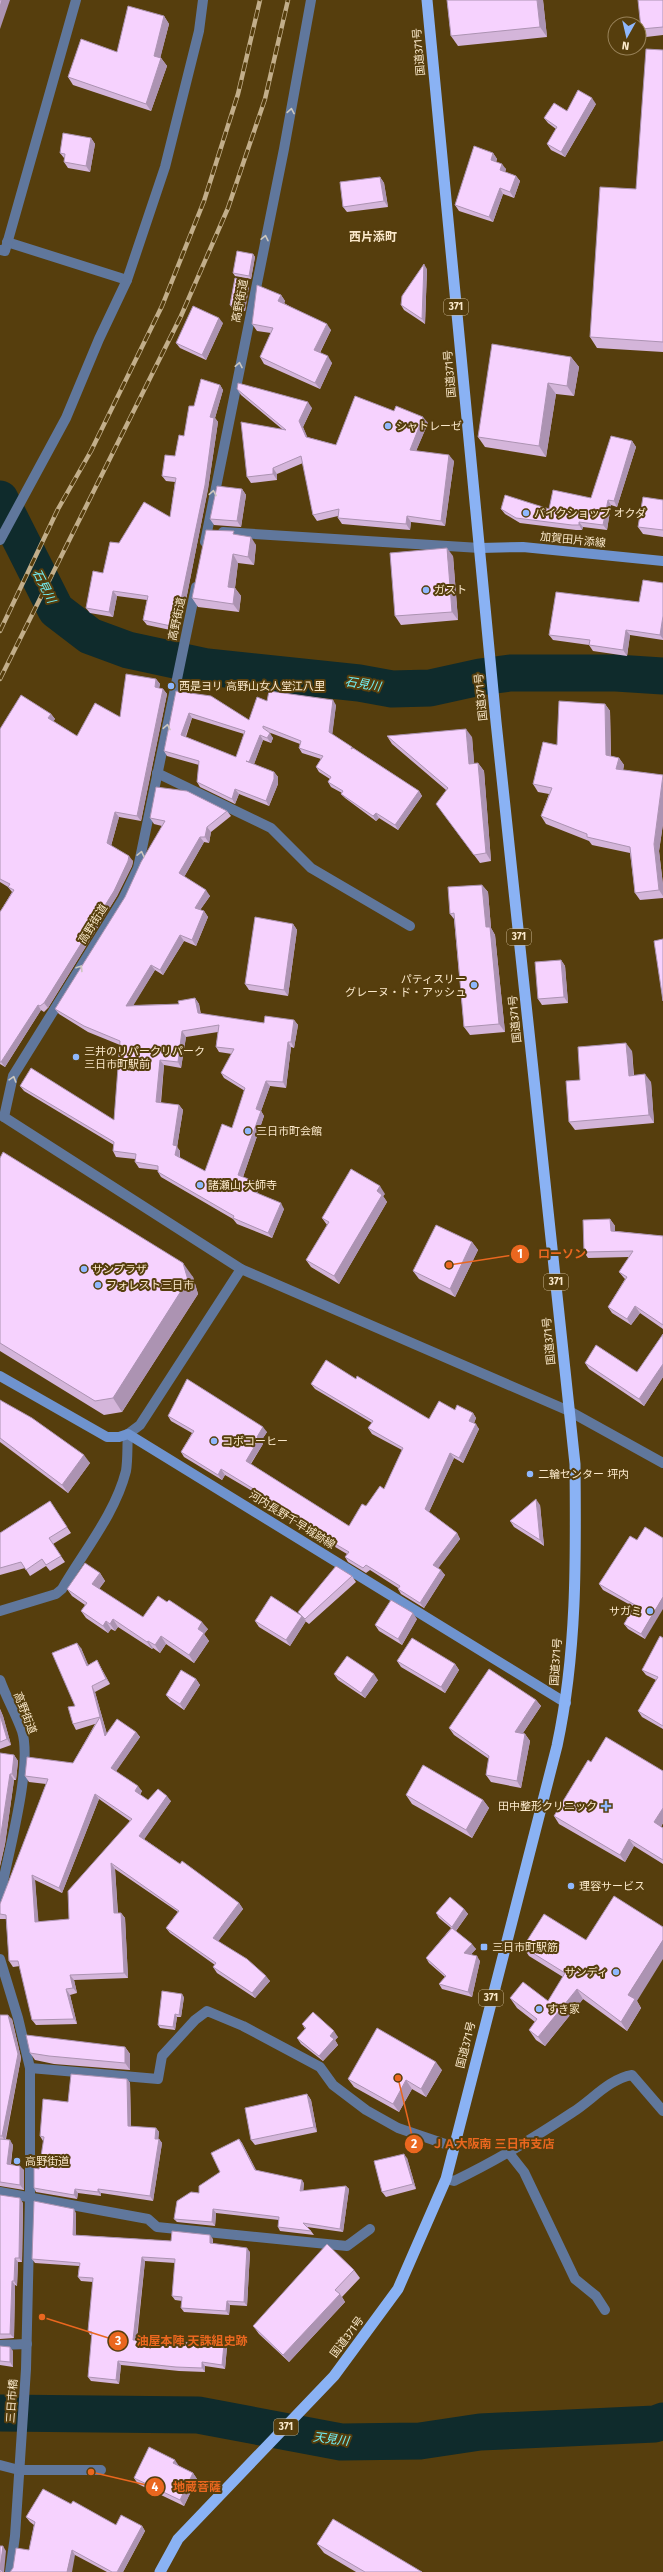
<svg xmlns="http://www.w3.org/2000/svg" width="663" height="2572" font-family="'Fira Sans','Noto Sans JP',sans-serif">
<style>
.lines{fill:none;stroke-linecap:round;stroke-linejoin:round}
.river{stroke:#0f2b2c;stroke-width:37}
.minor{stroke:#60779c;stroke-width:10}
.tertiary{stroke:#60779c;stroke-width:10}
.secondary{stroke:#6f93ce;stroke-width:10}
.trunk{stroke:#8ab2f4;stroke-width:11}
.rail-casing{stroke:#c2ae8a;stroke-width:4.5}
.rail{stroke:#563e0d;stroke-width:3;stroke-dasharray:9;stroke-linecap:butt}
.wall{fill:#d4b5da;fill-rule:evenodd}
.shaded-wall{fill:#ac93b2}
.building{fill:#f6d2fe;stroke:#ac93b2;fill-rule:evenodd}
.oneway{stroke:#ccc7bd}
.poi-dot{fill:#8fb8fd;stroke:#563e0d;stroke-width:1.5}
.labels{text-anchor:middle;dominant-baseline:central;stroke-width:4;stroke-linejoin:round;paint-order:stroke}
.shield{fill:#563e0d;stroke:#cab692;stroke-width:1}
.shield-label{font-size:10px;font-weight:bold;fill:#fbe9cb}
.street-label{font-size:11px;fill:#fbe9cb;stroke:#563e0d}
.poi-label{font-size:11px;fill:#fbe9cb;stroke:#563e0d;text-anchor:start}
.neighbourhood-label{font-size:12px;font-weight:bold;fill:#fbe9cb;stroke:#563e0d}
.water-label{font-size:12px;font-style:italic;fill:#72f1f8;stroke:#563e0d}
.leader{fill:none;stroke:#ea671f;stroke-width:1.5}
.callout-dot{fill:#ea671f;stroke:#563e0d;stroke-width:1.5}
.mark-label{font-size:12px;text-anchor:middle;font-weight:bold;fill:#fff}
.callout-label{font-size:12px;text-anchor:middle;font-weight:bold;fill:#ea671f;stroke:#563e0d;stroke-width:4;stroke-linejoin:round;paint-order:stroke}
</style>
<rect width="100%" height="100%" fill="#563e0d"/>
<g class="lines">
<g class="river">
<path d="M 0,499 L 56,610 L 90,636 L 128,650 L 207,667 L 359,683 L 392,689 L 430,688 L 480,677 L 510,673 L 616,673 L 663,676"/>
<path d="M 0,2413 L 198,2415 L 341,2442 L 420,2441 L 480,2432 L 655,2424 L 663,2421"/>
</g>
<g class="minor">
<path d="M 7,242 L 127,280"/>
<path d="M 0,250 L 5,251 L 76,0"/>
<path d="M 223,532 L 480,548"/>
<path d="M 205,542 L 284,149 L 311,0"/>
<path d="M 157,773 L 271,828 L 311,868 L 410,926"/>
<path d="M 4,1117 L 13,1076 L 123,899 L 138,868 L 196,587"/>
<path d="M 0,1611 L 56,1594 L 62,1589 C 84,1551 115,1514 126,1471 C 128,1459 127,1445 128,1434"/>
<path d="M 0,1680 C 6,1697 16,1714 22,1731 C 33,1767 7,1857 0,1897"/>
<path d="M 0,1959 L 18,2018 L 30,2068 L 30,2197 L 26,2369 L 15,2536 L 10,2572"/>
<path d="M 30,2068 L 158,2079 L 162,2056 L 195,2020 L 207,2011 L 243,2026 L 320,2067 L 333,2085 L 366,2110 L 398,2128 L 454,2147"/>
<path d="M 509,2153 L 524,2172 L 575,2279 L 596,2296 L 605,2310"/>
<path d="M 446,2179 L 454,2181 C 496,2161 534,2138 573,2112 C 592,2100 609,2079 632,2075 L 663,2111"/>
<path d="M 0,2192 L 148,2219 L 157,2227 L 347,2246 L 370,2229"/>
<path d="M 0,2345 L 27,2344"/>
<path d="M 0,2465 L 19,2470 L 101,2470"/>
</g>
<g class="tertiary">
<path d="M 0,540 L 66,418 L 99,339 L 127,280 L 165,167 L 199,31 L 203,0"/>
<path d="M 4,1117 L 241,1269 L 569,1411 L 663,1463"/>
<path d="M 128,1434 L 140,1425 L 241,1269"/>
</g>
<g class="secondary">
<path d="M 480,548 L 523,547 L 663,561"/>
<path d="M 0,1376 L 107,1437 L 119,1437 L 128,1434 L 566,1703"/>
</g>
<path class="trunk" d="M 160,2572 L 178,2539 L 334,2376 L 398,2289 L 446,2179 L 557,1746 C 577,1653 576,1559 575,1464 L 496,722 L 427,0"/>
<g class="rail-casing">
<g id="rail">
<path d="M 0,631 L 58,509 L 91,451 L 162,306 L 204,201 L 238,94 L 260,0"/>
<path d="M 0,679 L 181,316 L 228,208 L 265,99 L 288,0"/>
</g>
</g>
<use href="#rail" class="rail"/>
</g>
<g class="wall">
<path d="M 447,0 L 543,0 L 547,37 L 458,46 L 451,36 Z"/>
<path d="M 663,0 L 663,35 L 646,37 L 641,29 Z"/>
<path d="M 164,16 L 169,24 L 160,58 L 161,58 L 167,66 L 151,111 L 73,85 L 68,77 L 117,52 Z"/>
<path d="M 663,50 L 663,352 L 597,348 L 590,337 L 636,189 Z"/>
<path d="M 596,104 L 565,157 L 551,150 L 547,144 L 556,129 L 548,123 L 544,118 L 567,111 Z"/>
<path d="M 91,138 L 95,144 L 90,172 L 68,168 L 64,162 L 64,158 L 60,153 Z"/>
<path d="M 493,153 L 497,159 L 496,162 L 506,169 L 505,172 L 516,176 L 520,181 L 514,198 L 503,194 L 493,222 L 459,211 L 455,205 Z"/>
<path d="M 380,177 L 384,183 L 388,207 L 347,212 L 343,207 Z"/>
<path d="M 253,254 L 255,257 L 251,279 L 235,276 L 233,273 Z"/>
<path d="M 427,269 L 425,324 L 404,310 L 401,305 Z"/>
<path d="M 249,286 L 245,311 L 232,308 L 230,305 Z"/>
<path d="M 281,295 L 285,301 L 284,303 L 331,330 L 320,353 L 332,363 L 320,389 L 264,364 L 260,357 L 271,333 L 257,331 L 252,324 Z"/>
<path d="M 223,323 L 206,360 L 180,348 L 176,343 Z"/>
<path d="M 571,357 L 579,367 L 574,396 L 556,394 L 546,457 L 485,447 L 478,437 Z"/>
<path d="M 220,385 L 223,390 L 215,418 L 218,422 L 208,489 L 185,605 L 180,604 L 175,631 L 147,625 L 143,620 L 147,600 L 117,596 L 113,617 L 90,613 L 86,608 L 103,573 L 119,543 L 170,517 L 175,482 L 166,481 L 162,476 L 175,456 L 184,436 L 194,406 Z"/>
<path d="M 237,389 L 312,408 L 303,427 L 307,437 L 336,445 L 394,411 L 428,423 L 416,451 L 454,461 L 445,526 L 411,522 L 410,530 L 342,524 L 338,518 L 338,516 L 317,521 L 313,515 L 303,463 L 277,474 L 277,480 L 251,483 L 247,477 L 282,429 L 241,395 Z"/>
<path d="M 632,441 L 636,447 L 617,507 L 611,505 L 607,530 L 583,527 L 582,530 L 576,530 L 520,523 L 505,514 L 501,509 L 549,509 L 591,498 Z"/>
<path d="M 242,489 L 246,495 L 241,527 L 214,525 L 210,519 Z"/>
<path d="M 663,500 L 663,537 L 643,534 L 638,527 Z"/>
<path d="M 236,535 L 256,545 L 254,565 L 238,563 L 235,588 L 241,596 L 239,612 L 198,607 L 192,598 Z"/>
<path d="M 453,556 L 458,620 L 401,625 L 395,616 Z"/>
<path d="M 663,583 L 663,640 L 630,635 L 627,656 L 593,651 L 589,645 L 553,640 L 549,635 L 639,602 Z"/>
<path d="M 156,679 L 160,684 L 159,688 L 163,689 L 167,694 L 141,821 L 119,817 L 111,846 L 133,861 L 132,866 L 117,896 L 48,1008 L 44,1012 L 41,1010 L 5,1067 L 0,1064 L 0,912 L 12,892 L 8,887 L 0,882 L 0,729 L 51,714 L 55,719 L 53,721 L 77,736 L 120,717 Z"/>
<path d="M 176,691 L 249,720 L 267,701 L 336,705 L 332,734 L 419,791 L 422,796 L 398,830 L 379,818 L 376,821 L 345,798 L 341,794 L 342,793 L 331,787 L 328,782 L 330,779 L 319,772 L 316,767 L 321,759 L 302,753 L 299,748 L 300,744 L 268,732 L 273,738 L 271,743 L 263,740 L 254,764 L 274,772 L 278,777 L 278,784 L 269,806 L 239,794 L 235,804 L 200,787 L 197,782 L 199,765 L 167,756 L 164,751 ZM 192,718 L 244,734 L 236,757 L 186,737 Z"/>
<path d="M 605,704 L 610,711 L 611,756 L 619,758 L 624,765 L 623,770 L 663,775 L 663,824 L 659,851 L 663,885 L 663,898 L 640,900 L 635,893 L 630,853 L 592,845 L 589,841 L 546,824 L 541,816 L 549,794 L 538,792 L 533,784 L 557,745 Z"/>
<path d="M 387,736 L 472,737 L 474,764 L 478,763 L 484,771 L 491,861 L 480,863 L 442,812 L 446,790 L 392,744 Z"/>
<path d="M 227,811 L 231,816 L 211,832 L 209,843 L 204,842 L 184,877 L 210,896 L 200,910 L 204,911 L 208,917 L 196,946 L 184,941 L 163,975 L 155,970 L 133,1005 L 179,1004 L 195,998 L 199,1004 L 201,1014 L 264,1023 L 294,1020 L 298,1025 L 294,1048 L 291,1047 L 286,1088 L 270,1086 L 261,1111 L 264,1116 L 243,1177 L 256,1182 L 260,1187 L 257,1193 L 284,1209 L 272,1238 L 237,1224 L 233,1219 L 161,1177 L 158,1172 L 158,1170 L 139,1168 L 135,1162 L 135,1159 L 116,1157 L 113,1151 L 114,1145 L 24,1091 L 20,1086 L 114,1120 L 120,1045 L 88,1032 L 59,1014 L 55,1009 L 125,897 L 162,826 L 154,824 L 150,818 ZM 218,1032 L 216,1047 L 219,1052 L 232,1054 L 221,1073 L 224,1078 L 245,1091 L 232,1128 L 205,1171 L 180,1158 L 180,1151 L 177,1147 L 183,1110 L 179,1105 L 161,1103 L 164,1065 L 181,1068 L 186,1037 Z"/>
<path d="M 482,885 L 488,892 L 491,928 L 495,935 L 505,1032 L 470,1035 L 464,1027 L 454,919 L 450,914 Z"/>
<path d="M 293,924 L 297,930 L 288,996 L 249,990 L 245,984 Z"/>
<path d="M 561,960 L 565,966 L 568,1003 L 542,1005 L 538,999 Z"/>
<path d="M 632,1051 L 634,1075 L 651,1082 L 654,1123 L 575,1130 L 569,1122 L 580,1080 Z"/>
<path d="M 0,1158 L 193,1277 L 198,1294 L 122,1412 L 104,1415 L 0,1351 Z"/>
<path d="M 385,1194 L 383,1196 L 387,1202 L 339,1284 L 311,1267 L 306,1260 L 327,1225 L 322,1218 Z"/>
<path d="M 610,1219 L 615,1226 L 615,1231 L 663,1236 L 663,1329 L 640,1313 L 631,1325 L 612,1313 L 608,1307 L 625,1279 L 624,1278 L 619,1272 L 629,1257 L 588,1258 L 584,1252 Z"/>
<path d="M 472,1242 L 478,1250 L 455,1297 L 419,1279 L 413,1271 Z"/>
<path d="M 663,1334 L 663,1377 L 644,1406 L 589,1369 L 585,1363 L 637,1372 Z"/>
<path d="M 356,1379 L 429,1419 L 455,1410 L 473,1413 L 476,1418 L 474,1423 L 479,1429 L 463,1463 L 454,1458 L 429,1512 L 457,1533 L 460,1539 L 438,1568 L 445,1575 L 424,1608 L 401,1594 L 398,1589 L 398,1588 L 370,1570 L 366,1573 L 348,1562 L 345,1557 L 347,1554 L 266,1506 L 262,1501 L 264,1498 L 225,1475 L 222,1480 L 184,1457 L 181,1452 L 192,1433 L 171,1421 L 168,1416 L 267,1432 L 261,1441 L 263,1444 L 251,1464 L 349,1526 L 366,1506 L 384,1489 L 402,1450 L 372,1434 L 368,1428 L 372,1423 L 315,1389 L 311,1384 Z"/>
<path d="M 0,1400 L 90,1463 L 68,1493 L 0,1442 Z"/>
<path d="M 50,1501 L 71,1533 L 53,1544 L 65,1562 L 50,1571 L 46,1566 L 30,1576 L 25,1568 L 0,1575 L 0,1533 Z"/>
<path d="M 540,1505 L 544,1546 L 514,1527 L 510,1521 Z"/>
<path d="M 630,1536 L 645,1639 L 628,1629 L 624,1624 L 634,1607 L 603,1590 L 599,1584 Z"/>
<path d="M 100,1573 L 105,1581 L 99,1589 L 143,1617 L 208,1629 L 204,1634 L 209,1641 L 194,1663 L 166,1644 L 160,1653 L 153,1648 L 152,1649 L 118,1627 L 115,1631 L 111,1629 L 108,1633 L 86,1618 L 81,1611 L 85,1605 L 72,1596 L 67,1589 Z"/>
<path d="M 352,1576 L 356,1582 L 309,1624 L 305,1621 L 306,1621 L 290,1646 L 259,1627 L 255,1621 L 300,1614 L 298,1612 Z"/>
<path d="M 417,1619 L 402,1645 L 379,1631 L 375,1625 Z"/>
<path d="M 663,1638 L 663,1729 L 642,1717 L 638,1711 L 656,1680 L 646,1675 L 642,1670 Z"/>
<path d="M 81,1648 L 88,1665 L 97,1660 L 100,1666 L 110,1684 L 95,1692 L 107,1734 L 136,1732 L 140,1737 L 116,1771 L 142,1791 L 140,1795 L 148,1800 L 171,1801 L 144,1839 L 180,1864 L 239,1903 L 243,1909 L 218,1941 L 270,1981 L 255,1998 L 217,1973 L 213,1967 L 215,1965 L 170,1933 L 166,1928 L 178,1912 L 115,1869 L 118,1913 L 121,1913 L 125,1918 L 128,1978 L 74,1980 L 77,1993 L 70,1995 L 77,2024 L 36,2025 L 32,2020 L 20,1966 L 13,1967 L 9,1961 L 6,1919 L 0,1919 L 0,1904 L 46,1784 L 29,1782 L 25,1776 L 73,1763 L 95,1724 L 76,1730 L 73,1724 ZM 99,1799 L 130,1821 L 69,1919 L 38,1922 L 35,1880 L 62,1893 Z"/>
<path d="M 397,1661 L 455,1664 L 459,1670 L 445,1693 L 401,1667 Z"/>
<path d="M 334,1674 L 378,1680 L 365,1698 L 338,1680 Z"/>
<path d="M 196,1679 L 200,1685 L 184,1710 L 170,1700 L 166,1695 Z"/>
<path d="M 536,1700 L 541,1706 L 523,1733 L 525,1734 L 530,1741 L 521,1788 L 491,1782 L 486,1775 L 489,1759 L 454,1735 L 449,1728 Z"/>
<path d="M 0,1709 L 3,1716 L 11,1745 L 0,1749 Z"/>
<path d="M 0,1753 L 14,1755 L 18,1761 L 16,1780 L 14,1780 L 5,1844 L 0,1866 Z"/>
<path d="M 591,1762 L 663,1771 L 663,1823 L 661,1827 L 663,1828 L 663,1864 L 634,1846 L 625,1862 L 559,1824 L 554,1816 Z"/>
<path d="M 406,1795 L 483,1800 L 489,1808 L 472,1838 L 412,1804 Z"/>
<path d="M 464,1909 L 468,1914 L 456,1931 L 476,1949 L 471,1954 L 480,1961 L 472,1997 L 442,1989 L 439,1984 L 445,1977 L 429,1963 L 426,1958 L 451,1928 L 439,1918 L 436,1913 Z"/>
<path d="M 523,1947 L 637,2001 L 641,2008 L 627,2031 L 583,1999 L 545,2046 L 536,2040 L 529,2030 L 535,2022 L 517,2008 L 510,1998 L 548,2001 L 563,1977 L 529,1956 Z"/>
<path d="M 184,1997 L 181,2017 L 177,2017 L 175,2030 L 160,2028 L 158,2025 Z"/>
<path d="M 0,2015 L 12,2019 L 21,2058 L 6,2139 L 13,2145 L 11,2164 L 24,2170 L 24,2190 L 0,2186 Z"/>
<path d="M 302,2024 L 338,2037 L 335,2040 L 338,2045 L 323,2061 L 301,2044 L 297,2038 L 305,2029 Z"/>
<path d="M 125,2047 L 130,2054 L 130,2070 L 54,2064 L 35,2060 L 30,2053 Z"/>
<path d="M 442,2070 L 426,2097 L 412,2089 L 399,2112 L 354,2087 L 348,2079 Z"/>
<path d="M 127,2079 L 130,2083 L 131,2127 L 156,2128 L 159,2132 L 158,2139 L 159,2139 L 162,2143 L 153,2201 L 101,2193 L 101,2196 L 78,2193 L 77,2199 L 36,2192 L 34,2188 L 39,2169 L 44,2141 L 43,2141 L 40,2136 L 68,2102 Z"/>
<path d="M 307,2094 L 311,2100 L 317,2132 L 255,2145 L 251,2140 Z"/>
<path d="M 239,2139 L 242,2143 L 256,2170 L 304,2183 L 303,2191 L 346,2186 L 349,2189 L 343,2232 L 307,2227 L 311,2231 L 314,2235 L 280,2231 L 278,2227 L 279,2220 L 216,2213 L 215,2226 L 177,2222 L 174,2219 L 199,2193 L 220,2172 Z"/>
<path d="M 407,2158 L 416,2189 L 386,2197 L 382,2192 Z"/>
<path d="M 0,2195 L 23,2203 L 22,2262 L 18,2262 L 17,2286 L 15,2285 L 14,2338 L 0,2339 Z"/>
<path d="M 76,2213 L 76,2235 L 171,2241 L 213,2239 L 213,2244 L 250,2252 L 247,2306 L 230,2305 L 229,2315 L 184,2312 L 181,2308 L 182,2301 L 175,2300 L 172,2296 L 175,2263 L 145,2261 L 137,2340 L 224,2344 L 227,2347 L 225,2369 L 205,2366 L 205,2372 L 179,2371 L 121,2365 L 119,2384 L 91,2381 L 88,2377 L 92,2335 L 90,2335 L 88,2331 L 93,2282 L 81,2281 L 78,2277 L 79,2266 L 35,2263 L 32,2259 Z"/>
<path d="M 354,2270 L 360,2278 L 342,2297 L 345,2302 L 289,2362 L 259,2334 L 253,2326 Z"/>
<path d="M 0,2346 L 13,2351 L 13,2367 L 0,2365 Z"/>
<path d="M 179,2466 L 193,2473 L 197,2479 L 184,2506 L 138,2484 L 134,2478 Z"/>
<path d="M 71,2504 L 116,2525 L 142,2526 L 145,2531 L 123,2572 L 107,2572 L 75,2555 L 29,2550 L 34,2525 L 30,2522 L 26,2517 Z"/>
<path d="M 317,2544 L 422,2572 L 356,2572 L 324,2553 Z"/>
</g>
<g class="shaded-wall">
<path d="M 2,0 L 10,0 L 0,29 L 0,7 Z"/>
<path d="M 537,0 L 543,0 L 547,37 L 540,27 Z"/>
<path d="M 164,16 L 169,24 L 159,63 L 154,56 Z"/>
<path d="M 161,58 L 167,66 L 151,111 L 146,104 Z"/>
<path d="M 592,98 L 596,104 L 565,157 L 561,152 Z"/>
<path d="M 91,138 L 95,144 L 90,172 L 86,166 Z"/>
<path d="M 493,153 L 497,159 L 495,165 L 491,160 Z"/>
<path d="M 502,164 L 506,169 L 504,176 L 500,170 Z"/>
<path d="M 516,176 L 520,181 L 514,198 L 510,192 Z"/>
<path d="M 380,177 L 384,183 L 388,207 L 384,201 Z"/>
<path d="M 500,188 L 503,194 L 493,222 L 489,217 Z"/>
<path d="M 253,254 L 255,257 L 251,279 L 249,276 Z"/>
<path d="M 424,264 L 427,269 L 425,324 L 422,319 Z"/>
<path d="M 247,283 L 249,286 L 245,311 L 242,308 Z"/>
<path d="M 281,295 L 285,301 L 283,307 L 278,301 Z"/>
<path d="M 219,318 L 223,323 L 206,360 L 202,355 Z"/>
<path d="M 327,324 L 331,330 L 318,356 L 314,350 Z"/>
<path d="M 328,356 L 332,363 L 320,389 L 315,383 Z"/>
<path d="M 571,357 L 579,367 L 574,396 L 567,386 Z"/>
<path d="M 548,383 L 556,394 L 546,457 L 539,446 Z"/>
<path d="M 220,385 L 223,390 L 215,418 L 218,422 L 208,489 L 185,605 L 181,600 L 210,417 Z"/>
<path d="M 308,402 L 312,408 L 303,427 L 310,443 L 306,437 L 299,421 Z"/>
<path d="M 423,417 L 428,423 L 414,456 L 410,450 Z"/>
<path d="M 632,441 L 636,447 L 617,507 L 614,501 Z"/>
<path d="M 449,455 L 454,461 L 445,526 L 441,521 Z"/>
<path d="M 273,468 L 277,474 L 277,480 L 273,474 Z"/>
<path d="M 242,489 L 246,495 L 241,527 L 237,521 Z"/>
<path d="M 608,500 L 611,505 L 607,530 L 603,525 Z"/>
<path d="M 407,516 L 411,522 L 410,530 L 406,524 Z"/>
<path d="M 579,522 L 583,527 L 582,530 L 579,525 Z"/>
<path d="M 251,537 L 256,545 L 254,565 L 248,557 Z"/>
<path d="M 447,548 L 453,556 L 458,620 L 452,612 Z"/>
<path d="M 233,554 L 238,563 L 234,595 L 228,587 Z"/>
<path d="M 235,588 L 241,596 L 239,612 L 233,604 Z"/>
<path d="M 113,591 L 117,596 L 113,617 L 109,612 Z"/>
<path d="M 176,599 L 180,604 L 175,631 L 171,626 Z"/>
<path d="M 663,616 L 663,639 L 660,635 Z"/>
<path d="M 626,630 L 630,635 L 627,656 L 623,650 Z"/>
<path d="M 156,679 L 160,684 L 158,693 L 155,687 Z"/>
<path d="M 163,689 L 167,694 L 141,821 L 137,816 Z"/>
<path d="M 333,700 L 336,705 L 332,737 L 329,732 Z"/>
<path d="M 605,704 L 610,711 L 611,763 L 606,755 Z"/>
<path d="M 189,713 L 192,718 L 184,740 L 181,735 Z"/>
<path d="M 51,714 L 55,719 L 52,724 L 48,718 Z"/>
<path d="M 466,729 L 472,737 L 475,772 L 469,764 Z"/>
<path d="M 270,733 L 273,738 L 271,743 L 267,738 Z"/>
<path d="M 260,735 L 263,740 L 253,767 L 249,762 Z"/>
<path d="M 619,758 L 624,765 L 622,776 L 616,769 Z"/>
<path d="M 478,763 L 484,771 L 491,861 L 486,853 Z"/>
<path d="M 274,772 L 278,777 L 278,784 L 269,806 L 266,801 Z"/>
<path d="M 663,776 L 663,824 L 659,851 L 663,885 L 663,896 L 659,890 L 654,844 Z"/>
<path d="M 235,789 L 239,794 L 235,804 L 232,799 Z"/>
<path d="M 419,791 L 422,796 L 398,830 L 395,825 Z"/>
<path d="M 115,812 L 119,817 L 110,849 L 107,843 Z"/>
<path d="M 376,813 L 379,818 L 376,821 L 373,816 Z"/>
<path d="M 207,827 L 211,832 L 209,843 L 205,837 Z"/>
<path d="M 200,837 L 204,842 L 183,879 L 179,873 Z"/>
<path d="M 129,856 L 133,861 L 132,866 L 117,896 L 48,1008 L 44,1003 Z"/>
<path d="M 482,885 L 488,892 L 491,928 L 495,935 L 505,1032 L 499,1024 L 486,927 Z"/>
<path d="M 206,890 L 210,896 L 198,913 L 195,908 Z"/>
<path d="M 204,911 L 208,917 L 196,946 L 192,940 Z"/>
<path d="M 293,924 L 297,930 L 288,996 L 284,990 Z"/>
<path d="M 180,935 L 184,941 L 163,975 L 160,970 Z"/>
<path d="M 561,960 L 565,966 L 568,1003 L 564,997 Z"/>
<path d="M 151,965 L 155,970 L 130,1011 L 126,1006 Z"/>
<path d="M 195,998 L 199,1004 L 201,1019 L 198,1013 Z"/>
<path d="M 38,1005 L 41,1010 L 5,1067 L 1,1062 Z"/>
<path d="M 294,1020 L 298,1025 L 294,1048 L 291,1042 Z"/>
<path d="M 182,1031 L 186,1037 L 181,1068 L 178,1062 Z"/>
<path d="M 288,1042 L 291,1047 L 286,1088 L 283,1082 Z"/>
<path d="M 626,1043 L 632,1051 L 634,1084 L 629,1076 Z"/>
<path d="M 160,1060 L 164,1065 L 160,1107 L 156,1102 Z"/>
<path d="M 645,1074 L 651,1082 L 654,1123 L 649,1115 Z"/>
<path d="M 266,1081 L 270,1086 L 261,1111 L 264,1116 L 242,1180 L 238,1175 L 256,1109 Z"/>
<path d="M 179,1105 L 183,1110 L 177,1147 L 180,1151 L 179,1161 L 175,1155 L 173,1145 Z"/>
<path d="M 256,1182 L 260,1187 L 256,1196 L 252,1191 Z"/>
<path d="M 380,1186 L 385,1194 L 383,1196 L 387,1202 L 339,1284 L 334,1276 Z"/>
<path d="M 281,1203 L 284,1209 L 272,1238 L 268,1233 Z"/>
<path d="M 610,1219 L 615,1226 L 615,1237 L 611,1231 Z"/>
<path d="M 472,1242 L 478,1250 L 455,1297 L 450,1289 Z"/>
<path d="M 183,1263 L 193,1277 L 198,1294 L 122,1412 L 113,1398 Z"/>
<path d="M 635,1306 L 640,1313 L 631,1325 L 627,1319 Z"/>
<path d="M 663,1364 L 663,1377 L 644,1406 L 639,1399 Z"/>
<path d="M 473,1413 L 476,1418 L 473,1426 L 469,1421 Z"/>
<path d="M 476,1424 L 479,1429 L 463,1463 L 459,1458 Z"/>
<path d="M 263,1427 L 267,1432 L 261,1441 L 263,1444 L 249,1466 L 246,1461 L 257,1437 Z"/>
<path d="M 450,1453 L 454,1458 L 428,1514 L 425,1509 Z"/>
<path d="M 84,1455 L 90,1463 L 68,1493 L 62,1485 Z"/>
<path d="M 221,1469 L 225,1475 L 222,1480 L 218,1475 Z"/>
<path d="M 536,1499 L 540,1505 L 544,1546 L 540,1540 Z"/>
<path d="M 457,1533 L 460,1539 L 437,1570 L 433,1565 Z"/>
<path d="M 441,1570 L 445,1575 L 424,1608 L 420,1603 Z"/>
<path d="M 100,1573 L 105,1581 L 97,1592 L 92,1584 Z"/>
<path d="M 663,1597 L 663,1609 L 645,1639 L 641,1634 Z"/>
<path d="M 413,1613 L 417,1619 L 402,1645 L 398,1639 Z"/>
<path d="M 302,1616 L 306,1621 L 290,1646 L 286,1640 Z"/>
<path d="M 113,1619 L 118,1627 L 115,1631 L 110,1624 Z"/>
<path d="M 106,1621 L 111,1629 L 108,1633 L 103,1626 Z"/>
<path d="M 202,1622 L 208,1629 L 204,1634 L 209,1641 L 194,1663 L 189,1655 L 198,1629 Z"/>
<path d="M 161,1636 L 166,1644 L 160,1653 L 155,1645 Z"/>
<path d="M 148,1641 L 153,1648 L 152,1649 L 147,1642 Z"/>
<path d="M 77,1643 L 81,1648 L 91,1671 L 87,1666 Z"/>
<path d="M 97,1660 L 100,1666 L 110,1684 L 106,1679 Z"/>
<path d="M 455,1664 L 459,1670 L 445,1693 L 441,1687 Z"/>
<path d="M 374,1674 L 378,1680 L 365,1698 L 361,1693 Z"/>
<path d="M 196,1679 L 200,1685 L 184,1710 L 180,1704 Z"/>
<path d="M 92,1686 L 95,1692 L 109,1742 L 105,1736 Z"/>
<path d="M 536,1700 L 541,1706 L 519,1739 L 515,1732 Z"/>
<path d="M 0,1709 L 3,1716 L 11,1745 L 7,1739 L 0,1715 Z"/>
<path d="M 136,1732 L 140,1737 L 115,1773 L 111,1768 Z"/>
<path d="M 525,1734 L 530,1741 L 521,1788 L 517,1781 Z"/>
<path d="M 14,1755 L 18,1761 L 16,1780 L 12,1774 Z"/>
<path d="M 10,1774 L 14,1780 L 5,1844 L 0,1866 L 0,1840 Z"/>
<path d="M 138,1786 L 142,1791 L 138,1796 L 135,1791 Z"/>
<path d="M 95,1794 L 99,1799 L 62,1893 L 59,1888 Z"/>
<path d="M 167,1796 L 171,1801 L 143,1841 L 139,1836 Z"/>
<path d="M 483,1800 L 489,1808 L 472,1838 L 466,1830 Z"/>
<path d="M 663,1808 L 663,1823 L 659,1829 L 654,1822 Z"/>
<path d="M 629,1839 L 634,1846 L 625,1862 L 620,1855 Z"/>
<path d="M 111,1863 L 115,1869 L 118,1918 L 114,1913 Z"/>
<path d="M 32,1875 L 35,1880 L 39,1927 L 35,1922 Z"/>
<path d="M 239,1903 L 243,1909 L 217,1943 L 213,1938 Z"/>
<path d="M 464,1909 L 468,1914 L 455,1932 L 452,1927 Z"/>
<path d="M 121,1913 L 125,1918 L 128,1978 L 124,1973 Z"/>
<path d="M 663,1940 L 663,1959 L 637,2001 L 641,2008 L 627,2031 L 621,2022 L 628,1995 Z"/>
<path d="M 472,1944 L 476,1949 L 468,1958 L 464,1953 Z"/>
<path d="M 477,1956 L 480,1961 L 472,1997 L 468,1992 Z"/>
<path d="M 70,1975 L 74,1980 L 77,1993 L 73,1988 Z"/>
<path d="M 266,1976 L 270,1981 L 255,1998 L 252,1993 Z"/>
<path d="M 66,1989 L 70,1995 L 77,2024 L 74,2019 Z"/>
<path d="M 577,1989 L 583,1999 L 545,2046 L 538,2037 Z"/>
<path d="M 182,1994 L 184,1997 L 181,2017 L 179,2015 Z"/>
<path d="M 175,2014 L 177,2017 L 175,2030 L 173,2027 Z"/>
<path d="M 8,2015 L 12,2019 L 21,2058 L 5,2141 L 2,2136 Z"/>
<path d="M 334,2031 L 338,2037 L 335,2040 L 338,2045 L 323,2061 L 319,2056 L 330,2036 Z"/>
<path d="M 125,2047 L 130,2054 L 130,2070 L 125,2063 Z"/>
<path d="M 436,2062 L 442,2070 L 426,2097 L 421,2089 Z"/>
<path d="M 127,2079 L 130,2083 L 131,2131 L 128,2126 Z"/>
<path d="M 406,2080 L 412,2089 L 399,2112 L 393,2104 Z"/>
<path d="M 307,2094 L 311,2100 L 317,2132 L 314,2127 Z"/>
<path d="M 156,2128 L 159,2132 L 158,2143 L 155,2139 Z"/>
<path d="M 159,2139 L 162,2143 L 153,2201 L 150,2196 Z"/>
<path d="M 239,2139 L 242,2143 L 258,2174 L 255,2170 Z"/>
<path d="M 10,2140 L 13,2145 L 10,2168 L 7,2164 Z"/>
<path d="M 404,2154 L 407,2158 L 416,2189 L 413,2184 Z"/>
<path d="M 20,2166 L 24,2170 L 24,2190 L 20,2185 Z"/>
<path d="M 302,2180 L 304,2183 L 303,2195 L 300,2191 Z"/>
<path d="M 346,2186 L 349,2189 L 343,2232 L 340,2229 Z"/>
<path d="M 75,2189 L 78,2193 L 77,2199 L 74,2195 Z"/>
<path d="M 98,2189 L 101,2193 L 101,2196 L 98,2192 Z"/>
<path d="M 20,2198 L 23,2203 L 22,2262 L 19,2258 Z"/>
<path d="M 74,2209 L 76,2213 L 76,2239 L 73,2235 Z"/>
<path d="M 213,2209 L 216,2213 L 215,2226 L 212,2222 Z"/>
<path d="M 210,2235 L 213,2239 L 212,2247 L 210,2243 Z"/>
<path d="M 247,2248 L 250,2252 L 247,2306 L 244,2302 Z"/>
<path d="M 142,2257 L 145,2261 L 136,2343 L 133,2340 Z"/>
<path d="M 15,2258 L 18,2262 L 17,2286 L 14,2281 Z"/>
<path d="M 12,2281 L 15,2285 L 14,2338 L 10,2334 Z"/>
<path d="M 340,2294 L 345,2302 L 289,2362 L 283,2355 Z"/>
<path d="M 227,2301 L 230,2305 L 229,2315 L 226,2311 Z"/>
<path d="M 224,2344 L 227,2347 L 225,2369 L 222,2365 Z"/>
<path d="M 10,2347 L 13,2351 L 13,2367 L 10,2362 Z"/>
<path d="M 118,2361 L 121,2365 L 119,2384 L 116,2380 Z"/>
<path d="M 202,2362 L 205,2366 L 205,2372 L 202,2368 Z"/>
<path d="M 175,2460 L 179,2466 L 177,2469 L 173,2463 Z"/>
<path d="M 193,2473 L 197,2479 L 184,2506 L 180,2500 Z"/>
<path d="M 142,2526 L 145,2531 L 123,2572 L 117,2572 Z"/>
<path d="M 3,2546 L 6,2551 L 4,2572 L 2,2572 L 0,2569 Z"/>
<path d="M 72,2550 L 75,2555 L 72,2572 L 67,2572 Z"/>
</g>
<g class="building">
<path d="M 0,0 L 2,0 L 0,7 Z"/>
<path d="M 447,0 L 537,0 L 540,27 L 451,36 Z"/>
<path d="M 638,0 L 663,0 L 663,27 L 641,29 Z"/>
<path d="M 128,6 L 164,16 L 154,56 L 161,58 L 146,104 L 68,77 L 81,39 L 117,52 Z"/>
<path d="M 646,49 L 663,50 L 663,342 L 590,337 L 600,187 L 636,189 Z"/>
<path d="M 578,90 L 592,98 L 561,152 L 547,144 L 557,127 L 544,118 L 554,103 L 567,111 Z"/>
<path d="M 63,133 L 91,138 L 86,166 L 64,162 L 65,154 L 60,153 Z"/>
<path d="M 474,146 L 493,153 L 491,160 L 502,164 L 500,170 L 516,176 L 510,192 L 500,188 L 489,217 L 455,205 Z"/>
<path d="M 380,177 L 384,201 L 343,207 L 340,182 Z"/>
<path d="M 237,251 L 253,254 L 249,276 L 233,273 Z"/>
<path d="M 424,264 L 422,319 L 401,305 L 402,296 Z"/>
<path d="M 235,278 L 247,283 L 242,308 L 230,305 Z"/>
<path d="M 257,285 L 281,295 L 278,301 L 327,324 L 314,350 L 328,356 L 315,383 L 260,357 L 273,328 L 252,324 Z"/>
<path d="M 193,306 L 219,318 L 202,355 L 176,343 Z"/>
<path d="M 492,344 L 571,357 L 567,386 L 548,383 L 539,446 L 478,437 Z"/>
<path d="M 201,379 L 220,385 L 210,417 L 214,418 L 205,485 L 181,600 L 176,599 L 171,626 L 143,620 L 148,596 L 113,591 L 109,612 L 86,608 L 93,571 L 103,573 L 110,542 L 119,543 L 144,502 L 170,517 L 176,478 L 162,476 L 165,455 L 175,456 L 179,435 L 184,436 L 189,406 L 194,406 Z"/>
<path d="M 238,383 L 308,402 L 299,421 L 306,437 L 336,445 L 355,396 L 394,411 L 396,406 L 423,417 L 410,450 L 449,455 L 441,521 L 407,516 L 406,524 L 338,518 L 339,509 L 313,515 L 301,456 L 273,468 L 273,474 L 247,477 L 241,422 L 286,430 L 237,389 Z"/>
<path d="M 611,436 L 632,441 L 614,501 L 608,500 L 603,525 L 579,522 L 579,525 L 572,525 L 516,518 L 501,509 L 505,495 L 549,509 L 553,490 L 591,498 Z"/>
<path d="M 217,486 L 242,489 L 237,521 L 210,519 Z"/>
<path d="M 643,497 L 663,500 L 663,530 L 638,527 Z"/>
<path d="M 206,530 L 234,531 L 233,534 L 251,537 L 248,557 L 233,554 L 228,587 L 235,588 L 233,604 L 192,598 Z"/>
<path d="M 447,548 L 452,612 L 395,616 L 390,553 Z"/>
<path d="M 643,580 L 663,583 L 663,616 L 660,635 L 626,630 L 623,650 L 589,645 L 590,640 L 549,635 L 556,592 L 639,602 Z"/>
<path d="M 126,674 L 156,679 L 155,687 L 163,689 L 137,816 L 115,812 L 107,843 L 129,856 L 128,861 L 114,891 L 44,1003 L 40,1006 L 38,1005 L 1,1062 L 0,1062 L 0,912 L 14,890 L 8,887 L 10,884 L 0,879 L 0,729 L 21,695 L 51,714 L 48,718 L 77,736 L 95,703 L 120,717 Z"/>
<path d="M 176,691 L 211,696 L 249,720 L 257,697 L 267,701 L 269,691 L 333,700 L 329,732 L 352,747 L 351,749 L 353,748 L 419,791 L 395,825 L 376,813 L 373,816 L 341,794 L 343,791 L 328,782 L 331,777 L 316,767 L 323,756 L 299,748 L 301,741 L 263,726 L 263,728 L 270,733 L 267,738 L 260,735 L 249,762 L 246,761 L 274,772 L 274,779 L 266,801 L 235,789 L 232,799 L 197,782 L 199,761 L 164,751 ZM 189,713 L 245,731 L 236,757 L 181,735 Z"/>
<path d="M 559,701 L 605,704 L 606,755 L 619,758 L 616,769 L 663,775 L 654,844 L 659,890 L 635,893 L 630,847 L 587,837 L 587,834 L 541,816 L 552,788 L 533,784 L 543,742 L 557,745 Z"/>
<path d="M 466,729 L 469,764 L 478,763 L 486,853 L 474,855 L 436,804 L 448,788 L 387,736 Z"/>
<path d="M 156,787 L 187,791 L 227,811 L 207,827 L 205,837 L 200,837 L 179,873 L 206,890 L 195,908 L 204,911 L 192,940 L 180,935 L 160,970 L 151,965 L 126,1006 L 179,1004 L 178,1001 L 195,998 L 198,1013 L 264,1023 L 265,1016 L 294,1020 L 291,1042 L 288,1042 L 283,1082 L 266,1081 L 256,1109 L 261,1111 L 238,1175 L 256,1182 L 252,1191 L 281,1203 L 268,1233 L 233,1218 L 234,1216 L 158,1172 L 158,1166 L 135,1162 L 136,1154 L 113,1151 L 114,1142 L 20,1086 L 31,1068 L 114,1120 L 120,1041 L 84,1026 L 55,1009 L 125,897 L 141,862 L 165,821 L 150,818 ZM 219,1025 L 216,1047 L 234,1049 L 221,1073 L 245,1088 L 232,1128 L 222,1124 L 205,1171 L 175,1155 L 177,1146 L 173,1145 L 179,1105 L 156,1102 L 160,1060 L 178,1062 L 182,1031 Z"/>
<path d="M 482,885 L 486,927 L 490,927 L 499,1024 L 464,1027 L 454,913 L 450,914 L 448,887 Z"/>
<path d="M 255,917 L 293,924 L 284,990 L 245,984 Z"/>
<path d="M 663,939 L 663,1001 L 654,941 Z"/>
<path d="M 561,960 L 564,997 L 538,999 L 535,962 Z"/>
<path d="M 626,1043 L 629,1076 L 645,1074 L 649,1115 L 569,1122 L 566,1081 L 580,1080 L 578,1047 Z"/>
<path d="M 3,1152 L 183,1263 L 188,1280 L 113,1398 L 95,1401 L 0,1343 L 0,1158 Z"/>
<path d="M 351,1169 L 380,1186 L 377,1191 L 382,1195 L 334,1276 L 306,1260 L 329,1222 L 322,1218 Z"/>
<path d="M 610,1219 L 611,1231 L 663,1236 L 663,1325 L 635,1306 L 627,1319 L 608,1307 L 627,1277 L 619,1272 L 633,1251 L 584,1252 L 583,1220 Z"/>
<path d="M 436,1225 L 472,1242 L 450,1289 L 413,1271 Z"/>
<path d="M 663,1334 L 663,1364 L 639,1399 L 585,1363 L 596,1345 L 637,1372 Z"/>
<path d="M 326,1360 L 356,1379 L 357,1376 L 429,1419 L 439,1401 L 455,1410 L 457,1405 L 473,1413 L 469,1421 L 476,1424 L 459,1458 L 450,1453 L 425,1509 L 457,1533 L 433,1565 L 441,1570 L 420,1603 L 398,1589 L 400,1586 L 366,1565 L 363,1568 L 345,1557 L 349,1552 L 262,1501 L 265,1496 L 221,1469 L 218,1475 L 181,1452 L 194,1431 L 168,1416 L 187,1379 L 263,1427 L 257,1437 L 259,1439 L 246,1461 L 349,1526 L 362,1504 L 366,1506 L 380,1486 L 384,1489 L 403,1448 L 368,1428 L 373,1421 L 311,1384 Z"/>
<path d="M 0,1400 L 32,1418 L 84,1455 L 62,1485 L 0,1438 Z"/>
<path d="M 536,1499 L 540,1540 L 510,1521 Z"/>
<path d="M 50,1501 L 67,1527 L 49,1538 L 61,1556 L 46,1565 L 42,1559 L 26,1570 L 21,1562 L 0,1568 L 0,1533 Z"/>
<path d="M 645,1527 L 663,1538 L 663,1597 L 641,1634 L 624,1624 L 635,1605 L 599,1584 L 630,1536 L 637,1540 Z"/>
<path d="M 85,1563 L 100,1573 L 92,1584 L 143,1617 L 158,1596 L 167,1602 L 169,1600 L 202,1622 L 198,1629 L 204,1633 L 189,1655 L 161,1636 L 155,1645 L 148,1641 L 147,1642 L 113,1619 L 110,1624 L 106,1621 L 103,1626 L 81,1611 L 87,1603 L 67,1589 Z"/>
<path d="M 336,1566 L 352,1576 L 305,1619 L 298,1612 Z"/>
<path d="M 271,1596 L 302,1616 L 286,1640 L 255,1621 Z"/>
<path d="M 391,1600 L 413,1613 L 398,1639 L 375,1625 Z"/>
<path d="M 660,1636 L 663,1638 L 663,1726 L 638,1711 L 658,1677 L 642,1670 Z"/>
<path d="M 412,1638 L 455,1664 L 441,1687 L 397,1661 Z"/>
<path d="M 77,1643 L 87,1666 L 97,1660 L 106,1679 L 92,1686 L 105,1736 L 117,1719 L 136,1732 L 111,1768 L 138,1786 L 135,1791 L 148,1800 L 158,1789 L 167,1796 L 139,1836 L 180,1864 L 182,1861 L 239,1903 L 213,1938 L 247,1959 L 266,1976 L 252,1993 L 213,1967 L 216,1963 L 166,1928 L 179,1911 L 111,1863 L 114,1913 L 121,1913 L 124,1973 L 70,1975 L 73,1988 L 66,1989 L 74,2019 L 32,2020 L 18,1961 L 9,1961 L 6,1915 L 0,1914 L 0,1904 L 48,1779 L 25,1776 L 27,1757 L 73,1763 L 100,1717 L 73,1724 L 68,1707 L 75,1706 L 52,1653 ZM 95,1794 L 132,1819 L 68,1891 L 69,1919 L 35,1922 L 32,1875 L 59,1888 Z"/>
<path d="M 347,1656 L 374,1674 L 361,1693 L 334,1674 Z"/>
<path d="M 489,1669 L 536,1700 L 515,1732 L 525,1734 L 517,1781 L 486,1775 L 489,1756 L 449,1728 Z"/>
<path d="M 181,1670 L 196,1679 L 180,1704 L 166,1695 Z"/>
<path d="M 0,1715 L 7,1739 L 0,1742 Z"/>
<path d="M 606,1737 L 663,1771 L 663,1808 L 654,1822 L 663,1828 L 663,1860 L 629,1839 L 620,1855 L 554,1816 L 588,1760 L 591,1762 Z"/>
<path d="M 0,1753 L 14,1755 L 12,1774 L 10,1774 L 0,1840 Z"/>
<path d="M 423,1765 L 483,1800 L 466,1830 L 406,1795 Z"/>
<path d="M 614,1896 L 663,1927 L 663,1940 L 628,1995 L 635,1999 L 621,2022 L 577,1989 L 538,2037 L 529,2030 L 537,2019 L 510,1998 L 523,1982 L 548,2001 L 565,1973 L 523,1947 L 544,1914 L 586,1940 Z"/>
<path d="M 450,1897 L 464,1909 L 452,1927 L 436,1913 Z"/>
<path d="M 452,1928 L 472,1944 L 464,1953 L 477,1956 L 468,1992 L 439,1984 L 446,1976 L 426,1958 Z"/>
<path d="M 162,1991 L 182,1994 L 179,2015 L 175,2014 L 173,2027 L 158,2025 Z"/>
<path d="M 313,2012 L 334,2031 L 330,2036 L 334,2039 L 319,2056 L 297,2038 L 306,2028 L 302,2024 Z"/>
<path d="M 0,2015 L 8,2015 L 18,2054 L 2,2136 L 0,2136 Z"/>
<path d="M 377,2028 L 436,2062 L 421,2089 L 406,2080 L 393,2104 L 348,2079 Z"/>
<path d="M 26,2035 L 125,2047 L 125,2063 L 49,2056 L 30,2053 Z"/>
<path d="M 71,2074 L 127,2079 L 128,2126 L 156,2128 L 155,2139 L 159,2139 L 150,2196 L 98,2189 L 98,2192 L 75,2189 L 74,2195 L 34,2188 L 34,2168 L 39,2169 L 44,2137 L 40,2136 L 43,2099 L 68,2102 Z"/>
<path d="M 307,2094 L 314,2127 L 251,2140 L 245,2108 Z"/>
<path d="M 0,2139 L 10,2140 L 7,2164 L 20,2166 L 20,2185 L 0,2182 Z"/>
<path d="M 239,2139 L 255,2170 L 302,2180 L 300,2191 L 346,2186 L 340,2229 L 303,2223 L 311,2231 L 278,2227 L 279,2217 L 213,2209 L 212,2222 L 174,2219 L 177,2201 L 191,2192 L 199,2193 L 199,2186 L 220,2172 L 211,2153 Z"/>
<path d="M 404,2154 L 413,2184 L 382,2192 L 374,2161 Z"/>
<path d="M 0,2195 L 20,2198 L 19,2258 L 15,2258 L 14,2281 L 12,2281 L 10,2334 L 0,2334 Z"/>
<path d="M 34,2201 L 74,2209 L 73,2235 L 171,2241 L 172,2231 L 210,2235 L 210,2243 L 247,2248 L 244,2302 L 227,2301 L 226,2311 L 181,2308 L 182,2297 L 172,2296 L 175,2259 L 142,2257 L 133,2340 L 224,2344 L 222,2365 L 202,2362 L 202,2368 L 176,2367 L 118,2361 L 116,2380 L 88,2377 L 92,2332 L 88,2331 L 93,2278 L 78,2277 L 80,2263 L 32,2259 Z"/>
<path d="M 327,2244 L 354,2270 L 335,2290 L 340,2294 L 283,2355 L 253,2326 Z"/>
<path d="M 0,2346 L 10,2347 L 10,2362 L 0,2361 Z"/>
<path d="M 149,2447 L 175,2460 L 173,2463 L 193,2473 L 180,2500 L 134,2478 Z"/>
<path d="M 43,2489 L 71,2504 L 73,2501 L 116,2525 L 121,2515 L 142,2526 L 117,2572 L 112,2572 L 72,2550 L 67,2572 L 10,2572 L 13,2568 L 16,2548 L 29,2550 L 35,2522 L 26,2517 Z"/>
<path d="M 333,2519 L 422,2572 L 365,2572 L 317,2544 Z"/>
<path d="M 0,2546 L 3,2546 L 0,2569 L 3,2572 L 0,2572 Z"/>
</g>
<defs><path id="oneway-chevron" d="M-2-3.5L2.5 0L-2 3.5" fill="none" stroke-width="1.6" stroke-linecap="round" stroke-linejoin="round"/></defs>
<g class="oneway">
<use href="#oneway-chevron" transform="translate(291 111) rotate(-80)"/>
<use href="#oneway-chevron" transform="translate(265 238) rotate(-78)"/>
<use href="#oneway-chevron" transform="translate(239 365) rotate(-79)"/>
<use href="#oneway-chevron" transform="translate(213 493) rotate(-80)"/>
<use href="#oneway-chevron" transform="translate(167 727) rotate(-79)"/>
<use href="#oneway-chevron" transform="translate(141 854) rotate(-77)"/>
<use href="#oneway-chevron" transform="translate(80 968) rotate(-58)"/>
<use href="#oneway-chevron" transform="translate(13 1079) rotate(-73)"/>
</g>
<g class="poi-dot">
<circle cx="388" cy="426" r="4"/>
<circle cx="526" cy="513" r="4"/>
<circle cx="426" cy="590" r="4"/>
<circle cx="171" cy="686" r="4"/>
<circle cx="474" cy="985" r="4"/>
<circle cx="76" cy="1057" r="4"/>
<circle cx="248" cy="1131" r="4"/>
<circle cx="200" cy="1185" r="4"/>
<circle cx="84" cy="1269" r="4"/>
<circle cx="98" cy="1285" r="4"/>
<circle cx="214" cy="1441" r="4"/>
<circle cx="530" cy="1474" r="4"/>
<circle cx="650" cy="1611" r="4"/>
<path d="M604 1800h4v4h4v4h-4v4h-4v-4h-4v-4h4z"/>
<circle cx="571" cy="1886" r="4"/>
<rect x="480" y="1943" width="8" height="8" rx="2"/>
<circle cx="616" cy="1972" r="4"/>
<circle cx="539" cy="2009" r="4"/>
<circle cx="17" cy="2161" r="4"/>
</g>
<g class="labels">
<g class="shield">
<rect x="444" y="299" width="24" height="16" rx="3"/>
<rect x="507" y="929" width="24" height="16" rx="3"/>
<rect x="544" y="1274" width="24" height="16" rx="3"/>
<rect x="479" y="1990" width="24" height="16" rx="3"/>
<rect x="274" y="2419" width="24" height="16" rx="3"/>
</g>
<g class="shield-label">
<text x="456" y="307">371</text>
<text x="519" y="937">371</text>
<text x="556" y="1282">371</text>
<text x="491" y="1998">371</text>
<text x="286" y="2427">371</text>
</g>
<g class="street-label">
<text transform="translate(419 52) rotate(-95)">国道371号</text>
<text transform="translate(240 301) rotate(-79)">高野街道</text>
<text transform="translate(450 374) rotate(-95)">国道371号</text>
<text transform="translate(573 540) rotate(6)">加賀田片添線</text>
<text transform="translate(177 619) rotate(-78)">高野街道</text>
<text transform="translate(481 697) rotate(-96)">国道371号</text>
<text transform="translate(93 924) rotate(-58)">高野街道</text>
<text transform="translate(515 1019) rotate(-96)">国道371号</text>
<text transform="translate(549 1341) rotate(-96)">国道371号</text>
<text transform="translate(292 1520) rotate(32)">河内長野千早城跡線</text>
<text transform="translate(556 1662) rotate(-86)">国道371号</text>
<text transform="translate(25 1713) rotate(69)">高野街道</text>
<text transform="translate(466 2045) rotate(-76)">国道371号</text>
<text transform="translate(347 2337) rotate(-53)">国道371号</text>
<text transform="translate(12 2401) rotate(-86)">三日市橋</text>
</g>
<g class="poi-label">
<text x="396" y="426">シャトレーゼ</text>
<text x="534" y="513">バイクショップ オクダ</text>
<text x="434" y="590">ガスト</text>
<text x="179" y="686">西是ヨリ 高野山女人堂江八里</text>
<text x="466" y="979" text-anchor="end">パティスリー<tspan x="466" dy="13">グレーヌ・ド・アッシュ</tspan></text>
<text x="84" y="1051">三井のリパークリパーク<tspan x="84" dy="13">三日市町駅前</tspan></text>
<text x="256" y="1131">三日市町会館</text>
<text x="208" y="1185">諸瀬山 大師寺</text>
<text x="92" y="1269">サンプラザ</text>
<text x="106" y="1285">フォレスト三日市</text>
<text x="222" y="1441">コボコーヒー</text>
<text x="538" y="1474">二輪センター 坪内</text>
<text x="642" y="1611" text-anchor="end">サガミ</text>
<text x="597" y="1806" text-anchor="end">田中整形クリニック</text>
<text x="579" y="1886">理容サービス</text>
<text x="492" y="1947">三日市町駅筋</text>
<text x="608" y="1972" text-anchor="end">サンディ</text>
<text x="547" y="2009">すき家</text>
<text x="25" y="2161">高野街道</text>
</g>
<g class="neighbourhood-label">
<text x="373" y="237">西片添町</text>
</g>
<g class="water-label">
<text transform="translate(44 586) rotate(63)">石見川</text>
<text transform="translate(363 684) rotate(9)">石見川</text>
<text transform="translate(331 2439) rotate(7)">天見川</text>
</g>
</g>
<path class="leader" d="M449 1265L520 1254M398 2078L414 2144M42 2317L118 2341M91 2472L155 2487"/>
<g class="callout-dot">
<circle cx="449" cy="1265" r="4"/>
<circle cx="398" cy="2078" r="4"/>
<circle cx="42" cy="2317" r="4"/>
<circle cx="91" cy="2472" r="4"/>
<circle cx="520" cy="1254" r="10"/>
<circle cx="414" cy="2144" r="10"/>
<circle cx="118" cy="2341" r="10"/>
<circle cx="155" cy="2487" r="10"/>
</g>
<g class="mark-label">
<text x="520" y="1258">1</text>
<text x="414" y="2148">2</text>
<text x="118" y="2345">3</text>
<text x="155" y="2491">4</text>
</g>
<g class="callout-label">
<text x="562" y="1258">ローソン</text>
<text x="493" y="2148">ＪＡ大阪南 三日市支店</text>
<text x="192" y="2345">油屋本陣 天誅組史跡</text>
<text x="197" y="2491">地蔵菩薩</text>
</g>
<g transform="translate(627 36) rotate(188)"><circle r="19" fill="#563e0d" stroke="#988259"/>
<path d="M0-3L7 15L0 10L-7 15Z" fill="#8fb8fd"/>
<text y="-6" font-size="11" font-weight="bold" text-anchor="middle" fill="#fbe9cb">N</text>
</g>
</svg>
